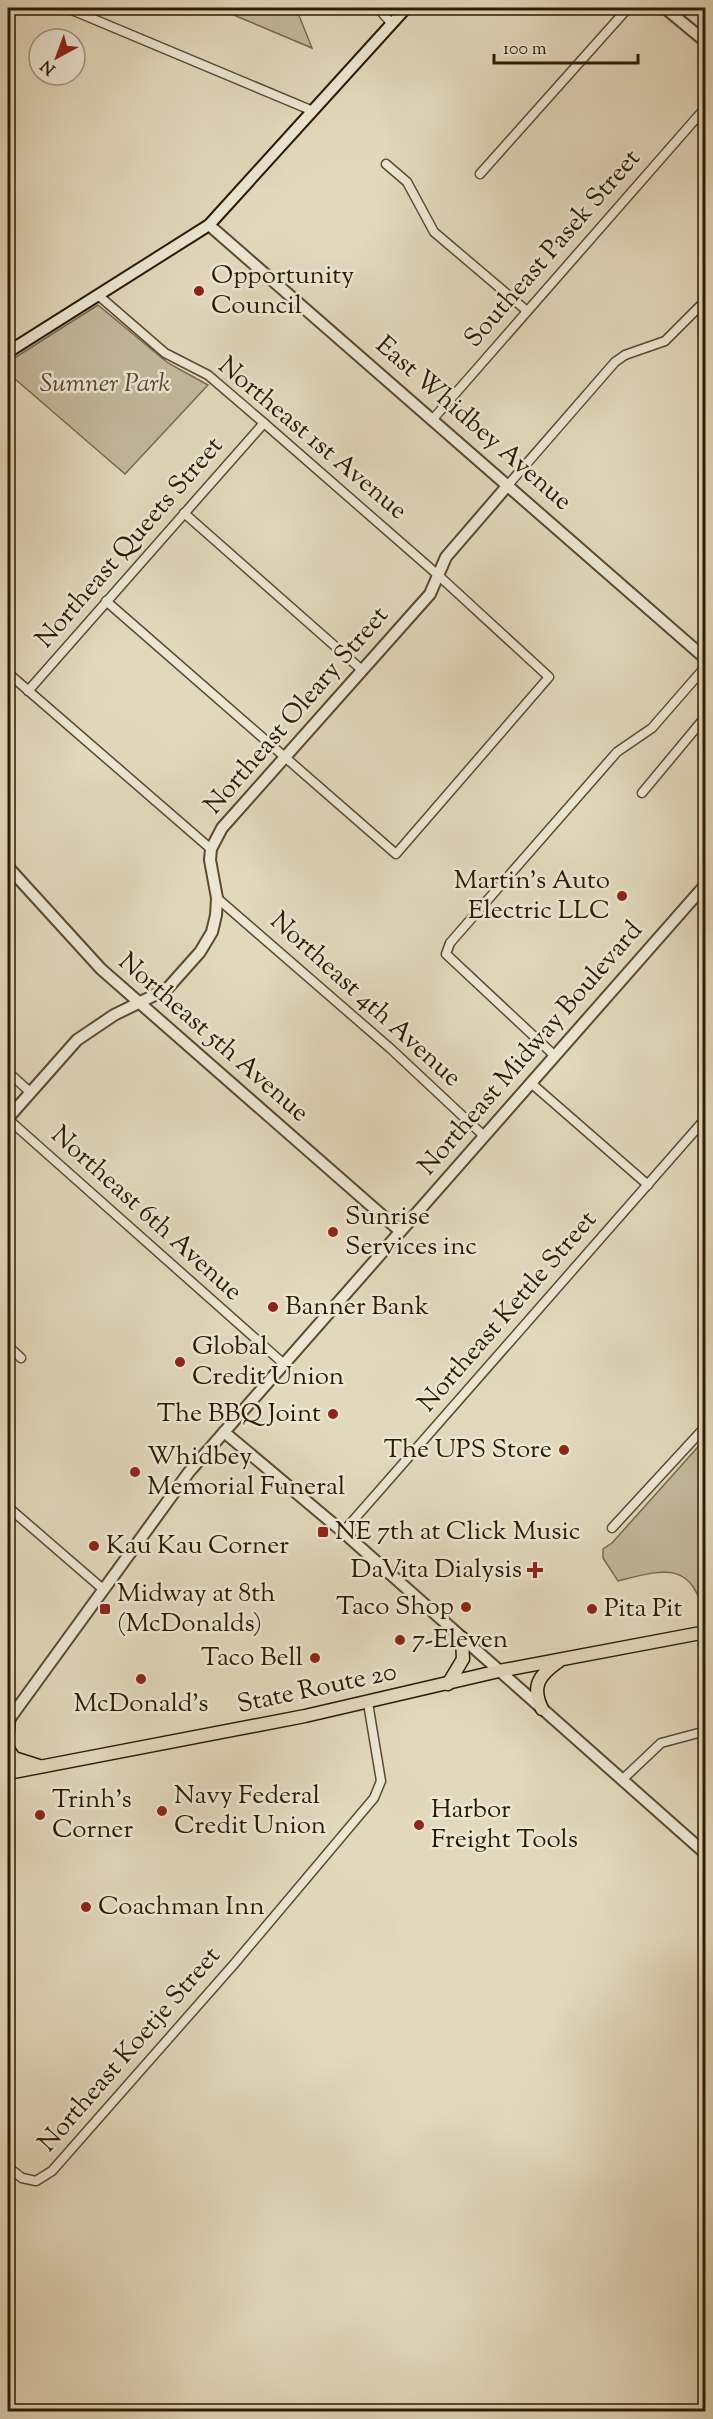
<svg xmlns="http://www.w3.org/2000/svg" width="713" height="2419" font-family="'Sorts Mill Goudy',serif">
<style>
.green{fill:#c3b89c;stroke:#78694e;stroke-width:1.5}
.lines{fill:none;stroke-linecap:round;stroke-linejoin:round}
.minor-casing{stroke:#5a4a2f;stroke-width:11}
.tertiary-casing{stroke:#5a4a2f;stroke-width:14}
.secondary-casing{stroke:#2c1a00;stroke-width:14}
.primary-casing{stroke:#2c1a00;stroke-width:15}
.minor{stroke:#ece6d3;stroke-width:8}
.tertiary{stroke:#ece6d3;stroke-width:10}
.secondary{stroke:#ece6d3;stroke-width:10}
.primary{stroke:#e2d8bc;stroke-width:12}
.poi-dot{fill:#8f2418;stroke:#ece6d3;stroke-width:2}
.labels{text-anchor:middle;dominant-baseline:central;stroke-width:5;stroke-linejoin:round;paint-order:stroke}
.street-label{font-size:26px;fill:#2c1a00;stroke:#ece6d3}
.poi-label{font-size:26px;fill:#2c1a00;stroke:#ece6d3;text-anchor:start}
.park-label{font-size:26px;font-style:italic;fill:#59492f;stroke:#ece6d3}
</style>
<rect width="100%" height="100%" fill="#e2d8bc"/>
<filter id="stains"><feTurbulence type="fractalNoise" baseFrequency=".00333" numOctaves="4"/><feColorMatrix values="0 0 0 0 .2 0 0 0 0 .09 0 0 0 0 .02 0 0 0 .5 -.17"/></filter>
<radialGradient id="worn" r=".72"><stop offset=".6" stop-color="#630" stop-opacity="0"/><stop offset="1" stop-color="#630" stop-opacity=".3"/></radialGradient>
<g class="green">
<path d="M 217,8 L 296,8 L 312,48 Z"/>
<path d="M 98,305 L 168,363 L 208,385 L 125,474 L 8,373 L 8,362 Z"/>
<path d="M 705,1439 L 705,1618 C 692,1560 665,1569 618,1581 L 603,1558 L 603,1549 L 612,1543 Z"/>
</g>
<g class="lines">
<g class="minor-casing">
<g id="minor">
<path d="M 67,8 L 313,111"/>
<path d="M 378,8 L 392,24"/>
<path d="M 386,164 L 407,182 L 434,232 L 527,311"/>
<path d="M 480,174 L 628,8"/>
<path d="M 98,295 L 165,353 L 208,375 L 264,423 L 438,575 L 549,677 L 396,854 L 106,601"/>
<path d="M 433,419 L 706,107"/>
<path d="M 508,485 L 615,362 L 625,355 L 665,341 L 706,300"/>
<path d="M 184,513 L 362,670"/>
<path d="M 8,673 L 211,849"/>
<path d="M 28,691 L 264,423"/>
<path d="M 642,793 L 706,716"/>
<path d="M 217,898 L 391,1049 L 484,1136"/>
<path d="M 555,1056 L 446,954 L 450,943 L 617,752 L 652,728 L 706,666"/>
<path d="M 8,1072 L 30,1092"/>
<path d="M 531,1083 L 648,1185"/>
<path d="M 8,1119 L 284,1364"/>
<path d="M 8,1346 L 21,1358"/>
<path d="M 8,1507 L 104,1590"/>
<path d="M 612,1528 L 706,1426"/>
<path d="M 343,1532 L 706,1118"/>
<path d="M 622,1780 L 661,1743 L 706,1731"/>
<path d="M 8,2167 L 22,2178 L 36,2181 L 52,2171 L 235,1963 L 374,1798 L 381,1781 L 368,1703"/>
</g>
</g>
<g class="tertiary-casing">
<g id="tertiary">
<path d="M 665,8 L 706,42"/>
<path d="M 209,225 L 706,659"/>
<path d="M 8,867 L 101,969 L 400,1231"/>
<path d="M 8,1118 L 77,1040 L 114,1015 L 167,989 L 200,952 L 212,932 L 216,915 L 217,898 L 210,860 L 211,849 L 222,828 L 430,594 L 446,557 L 508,485"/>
<path d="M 224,1432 L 343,1532 L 706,1854"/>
<path d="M 8,1721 L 189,1472 L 706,884"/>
</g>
</g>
<g class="secondary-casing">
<path id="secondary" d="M 8,352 L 209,225 L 406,8"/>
</g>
<g class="primary-casing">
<g id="primary">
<path d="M 448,1684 L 463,1659 L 462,1638"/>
<path d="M 542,1709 C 531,1686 539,1675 559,1661"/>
<path d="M 8,1730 L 9,1718"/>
<path d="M 8,1749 L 14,1758 L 39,1766"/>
<path d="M 8,1773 L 305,1716 L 499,1671 L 706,1632"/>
</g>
</g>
<use href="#minor" class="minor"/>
<use href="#tertiary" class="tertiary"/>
<use href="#secondary" class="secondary"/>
<use href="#primary" class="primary"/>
</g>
<g class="poi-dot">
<circle cx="199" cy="291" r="6"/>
<circle cx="622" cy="896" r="6"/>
<circle cx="333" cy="1232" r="6"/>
<circle cx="273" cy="1307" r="6"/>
<circle cx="180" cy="1362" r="6"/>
<circle cx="333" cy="1414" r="6"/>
<circle cx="564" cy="1450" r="6"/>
<circle cx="135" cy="1472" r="6"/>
<rect x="317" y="1526" width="12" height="12" rx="3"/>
<circle cx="94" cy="1546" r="6"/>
<path d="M532 1561h6v6h6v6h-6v6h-6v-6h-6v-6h6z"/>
<circle cx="466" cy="1607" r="6"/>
<rect x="99" y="1603" width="12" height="12" rx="3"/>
<circle cx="592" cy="1609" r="6"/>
<circle cx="400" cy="1640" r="6"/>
<circle cx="315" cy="1658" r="6"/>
<circle cx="141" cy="1679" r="6"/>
<circle cx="162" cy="1811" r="6"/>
<circle cx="40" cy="1815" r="6"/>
<circle cx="419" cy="1825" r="6"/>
<circle cx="86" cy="1907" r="6"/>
</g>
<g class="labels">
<g class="street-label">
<text transform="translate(553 249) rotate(-49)">Southeast Pasek Street</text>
<text transform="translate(473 424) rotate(41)">East Whidbey Avenue</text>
<text transform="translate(312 439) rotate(40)">Northeast 1st Avenue</text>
<text transform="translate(130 543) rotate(-49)">Northeast Queets Street</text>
<text transform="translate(297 711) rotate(-49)">Northeast Oleary Street</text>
<text transform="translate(365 1000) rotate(42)">Northeast 4th Avenue</text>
<text transform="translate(213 1038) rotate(41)">Northeast 5th Avenue</text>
<text transform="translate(531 1049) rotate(-49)">Northeast Midway Boulevard</text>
<text transform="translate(146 1214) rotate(42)">Northeast 6th Avenue</text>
<text transform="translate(508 1312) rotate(-49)">Northeast Kettle Street</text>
<text transform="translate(317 1689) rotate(-12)">State Route 20</text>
<text transform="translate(130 2050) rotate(-49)">Northeast Koetje Street</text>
</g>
<g class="poi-label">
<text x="211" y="276">Opportunity<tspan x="211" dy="30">Council</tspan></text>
<text x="610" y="881" text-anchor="end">Martin's Auto<tspan x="610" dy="30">Electric LLC</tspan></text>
<text x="345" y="1217">Sunrise<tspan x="345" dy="30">Services inc</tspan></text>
<text x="285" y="1307">Banner Bank</text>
<text x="192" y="1347">Global<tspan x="192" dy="30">Credit Union</tspan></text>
<text x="321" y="1414" text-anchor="end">The BBQ Joint</text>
<text x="552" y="1450" text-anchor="end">The UPS Store</text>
<text x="147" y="1457">Whidbey<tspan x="147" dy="30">Memorial Funeral</tspan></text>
<text x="335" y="1532">NE 7th at Click Music</text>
<text x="106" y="1546">Kau Kau Corner</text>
<text x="522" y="1570" text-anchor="end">DaVita Dialysis</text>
<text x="117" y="1594">Midway at 8th<tspan x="117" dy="30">(McDonalds)</tspan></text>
<text x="454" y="1607" text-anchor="end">Taco Shop</text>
<text x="604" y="1609">Pita Pit</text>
<text x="412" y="1640">7-Eleven</text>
<text x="303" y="1658" text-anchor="end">Taco Bell</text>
<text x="141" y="1704" text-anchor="middle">McDonald's</text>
<text x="174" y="1796">Navy Federal<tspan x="174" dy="30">Credit Union</tspan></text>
<text x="52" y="1800">Trinh's<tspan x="52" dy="30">Corner</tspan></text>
<text x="431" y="1810">Harbor<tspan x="431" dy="30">Freight Tools</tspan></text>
<text x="98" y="1907">Coachman Inn</text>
</g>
<g class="park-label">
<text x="105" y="384">Sumner Park</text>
</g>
</g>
<rect width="713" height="2419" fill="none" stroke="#e2d8bc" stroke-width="30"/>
<rect x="9" y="9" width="695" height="2401" fill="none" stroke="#2c1a00" stroke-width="3"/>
<rect x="15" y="15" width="683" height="2389" fill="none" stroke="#2c1a00" stroke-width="1.5"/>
<g transform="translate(57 57) rotate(221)"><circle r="28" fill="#ece6d3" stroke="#9f947f" stroke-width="1.5"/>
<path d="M0-4.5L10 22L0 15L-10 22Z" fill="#8f2418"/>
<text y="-9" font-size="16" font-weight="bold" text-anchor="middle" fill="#2c1a00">N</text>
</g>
<path d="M494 54v9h144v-9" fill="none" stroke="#2c1a00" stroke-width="3"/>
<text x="503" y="54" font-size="18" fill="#2c1a00" stroke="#ece6d3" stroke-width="4.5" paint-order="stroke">100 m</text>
<rect width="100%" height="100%" filter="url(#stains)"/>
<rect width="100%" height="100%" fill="url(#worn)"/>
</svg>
